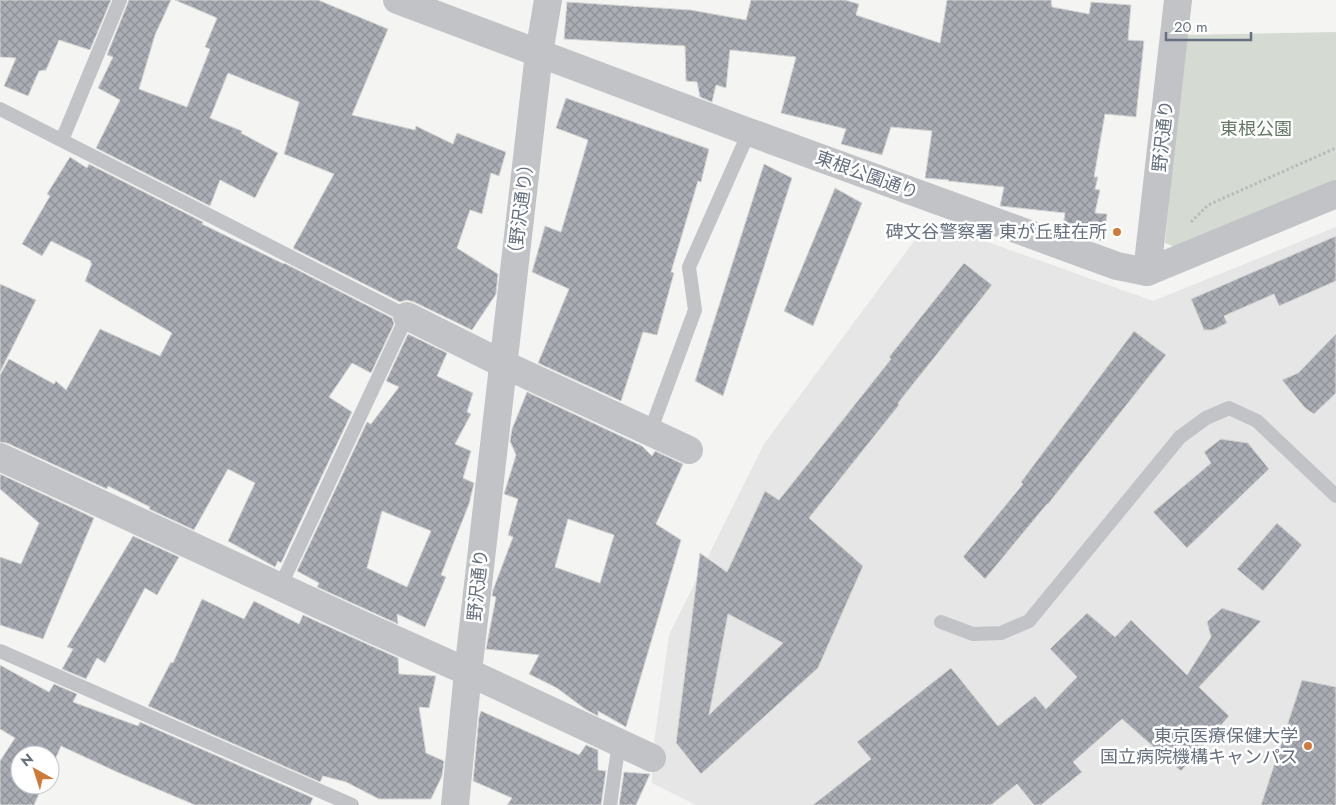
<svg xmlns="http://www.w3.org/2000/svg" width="1336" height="805" font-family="Jost,'Noto Sans JP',sans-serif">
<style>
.built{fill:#e5e6e5}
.green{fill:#d5dbd3}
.building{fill:url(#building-cross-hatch);stroke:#d6d6d4;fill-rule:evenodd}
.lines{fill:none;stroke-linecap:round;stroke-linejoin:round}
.path{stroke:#b8babc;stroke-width:3;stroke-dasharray:2.5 2.5;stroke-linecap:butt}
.service{stroke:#c1c3c6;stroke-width:14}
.minor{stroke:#c1c3c6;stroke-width:28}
.tertiary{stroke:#c1c3c6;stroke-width:28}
.poi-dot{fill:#cf7a38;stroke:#fff;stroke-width:2}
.labels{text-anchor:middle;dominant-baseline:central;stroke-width:5;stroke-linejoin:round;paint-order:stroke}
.park-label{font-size:18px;fill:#657765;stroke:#fff}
.street-label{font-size:18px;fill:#67707f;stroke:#fff}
.poi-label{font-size:18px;fill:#67707f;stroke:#fff;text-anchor:end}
</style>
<defs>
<pattern id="building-cross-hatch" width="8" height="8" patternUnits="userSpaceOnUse" patternTransform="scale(1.25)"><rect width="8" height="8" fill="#aaaeb4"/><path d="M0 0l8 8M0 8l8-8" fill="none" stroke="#8e9298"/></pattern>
</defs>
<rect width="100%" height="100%" fill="#f4f5f2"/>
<path class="built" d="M 929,221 L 1153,301 L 1336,227 L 1336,805 L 696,805 L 652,783 L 652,758 L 669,635 L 764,444 Z"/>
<path class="green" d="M 1336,32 L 1336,185 L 1182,250 L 1165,243 L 1184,35 Z"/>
<g class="building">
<path d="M 0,0 L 111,0 L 90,50 L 59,40 L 46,70 L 39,71 L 28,96 L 4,86 L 16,58 L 0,57 Z"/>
<path d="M 129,0 L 171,0 L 155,35 L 139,89 L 187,107 L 210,49 L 205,47 L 217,18 L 175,0 L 318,0 L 388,29 L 352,115 L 415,130 L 416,126 L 453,144 L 457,133 L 506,152 L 499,176 L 491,173 L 482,214 L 470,210 L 457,248 L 498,274 L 496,294 L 472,330 L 414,302 L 407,300 L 400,302 L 293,248 L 334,174 L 284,154 L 299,102 L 228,73 L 210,118 L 242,131 L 241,133 L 278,153 L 255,198 L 220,180 L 210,206 L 96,148 L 120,100 L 98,88 L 113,57 L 107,55 Z"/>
<path d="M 751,0 L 845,0 L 859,4 L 856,15 L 940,43 L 947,0 L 1051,0 L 1052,7 L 1089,14 L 1091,2 L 1131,5 L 1128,40 L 1144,41 L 1136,117 L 1105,114 L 1094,177 L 1098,177 L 1095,189 L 1100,190 L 1095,213 L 1107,214 L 1104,241 L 1088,239 L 1073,233 L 1073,228 L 1063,226 L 1065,213 L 1000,206 L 1004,187 L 948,181 L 949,180 L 925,178 L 932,131 L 891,127 L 882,155 L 841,144 L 846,129 L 781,113 L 796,57 L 730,50 L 726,88 L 716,85 L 712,102 L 700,97 L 697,82 L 686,81 L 685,46 L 564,39 L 567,2 L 691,10 L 746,20 Z"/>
<path d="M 566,98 L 709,149 L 701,182 L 698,181 L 671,272 L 674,273 L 657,335 L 643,332 L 621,401 L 538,363 L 569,289 L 532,272 L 545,226 L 561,232 L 588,140 L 556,128 Z"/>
<path d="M 70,157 L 87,168 L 89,164 L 203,222 L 202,224 L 284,264 L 284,263 L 392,318 L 394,324 L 371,373 L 352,363 L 329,397 L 352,412 L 281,563 L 278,561 L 275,567 L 228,541 L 255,483 L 228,469 L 194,530 L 149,509 L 150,507 L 108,486 L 107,489 L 7,443 L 0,442 L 0,375 L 9,359 L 54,384 L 56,381 L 66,390 L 100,329 L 160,356 L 172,333 L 85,281 L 92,263 L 90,263 L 91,261 L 51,241 L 42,256 L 22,244 L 50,196 L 47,194 Z"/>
<path d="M 764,164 L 792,178 L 723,396 L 695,381 Z"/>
<path d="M 835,188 L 862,203 L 813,326 L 784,311 Z"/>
<path d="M 1336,236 L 1336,281 L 1279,306 L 1274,294 L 1224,316 L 1227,323 L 1213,330 L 1204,330 L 1191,299 Z"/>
<path d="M 964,263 L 992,285 L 898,403 L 899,405 L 809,518 L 863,566 L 818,668 L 701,774 L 676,743 L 700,553 L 727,572 L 765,491 L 779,500 L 891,359 L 889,357 ZM 728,614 L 783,643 L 709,715 Z"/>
<path d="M 0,284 L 36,300 L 0,372 Z"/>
<path d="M 1134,331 L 1166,355 L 1048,504 L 1047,504 L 985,579 L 963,557 L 1023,484 L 1021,482 Z"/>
<path d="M 408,334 L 447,353 L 437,376 L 473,393 L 467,412 L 471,414 L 455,444 L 471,451 L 463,478 L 474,483 L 469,504 L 441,575 L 446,577 L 425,627 L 397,614 L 398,624 L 317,587 L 319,583 L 297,571 L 367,422 L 371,424 L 399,387 L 386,381 ZM 382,511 L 431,531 L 407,587 L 367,568 Z"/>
<path d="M 1336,334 L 1336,393 L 1314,414 L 1305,408 L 1282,380 L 1298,373 Z"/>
<path d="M 527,392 L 642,446 L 652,456 L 655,451 L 683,464 L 656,524 L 681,540 L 626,727 L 598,711 L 598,716 L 585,709 L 557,688 L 529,674 L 539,655 L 486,649 L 496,597 L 492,596 L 493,590 L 513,537 L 508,535 L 518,499 L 504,494 L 516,455 L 510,441 L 512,429 ZM 568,519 L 614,535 L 600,583 L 555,567 Z"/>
<path d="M 1221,439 L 1248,443 L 1269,469 L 1187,548 L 1153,512 L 1211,463 L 1204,452 Z"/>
<path d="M 0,474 L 94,518 L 43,639 L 0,625 L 0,557 L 21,564 L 39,523 L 0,489 Z"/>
<path d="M 1277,523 L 1302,545 L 1263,591 L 1237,569 Z"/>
<path d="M 133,536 L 179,557 L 157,595 L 145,588 L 105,663 L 97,658 L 86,679 L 62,669 L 73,649 L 67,647 Z"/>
<path d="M 202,599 L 244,619 L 254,601 L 299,624 L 303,615 L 398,658 L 399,674 L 436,676 L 429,708 L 419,707 L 426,753 L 444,761 L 442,776 L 431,799 L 379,799 L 346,782 L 323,776 L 320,782 L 148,706 L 171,662 L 173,663 Z"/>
<path d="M 1222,608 L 1261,621 L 1199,687 L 1229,716 L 1181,771 L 1122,719 L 1073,762 L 1082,772 L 1041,805 L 1034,805 L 1017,784 L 991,805 L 813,805 L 871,759 L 857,742 L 951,668 L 998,726 L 1035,696 L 1046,709 L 1077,677 L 1050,649 L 1087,613 L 1115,637 L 1131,620 L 1187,675 L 1211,637 L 1207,622 Z"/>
<path d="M 0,665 L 49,692 L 54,684 L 77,694 L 73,702 L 138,726 L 140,722 L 313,798 L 310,805 L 195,805 L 117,772 L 61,746 L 50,771 L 50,755 L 20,755 L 20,785 L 43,785 L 34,805 L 0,805 L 0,761 L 15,738 L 0,729 Z"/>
<path d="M 1302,680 L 1336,687 L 1336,805 L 1261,805 Z"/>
<path d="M 481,711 L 579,755 L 586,745 L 598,750 L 598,770 L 606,771 L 601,805 L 507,805 L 512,798 L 473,781 L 479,717 Z"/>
<path d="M 624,772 L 650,774 L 636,805 L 619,805 Z"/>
</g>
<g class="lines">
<path class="path" d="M 1191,222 L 1208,205 L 1336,148"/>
<g class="service">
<path d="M 0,109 L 407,316 L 280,587"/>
<path d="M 62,140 L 120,0"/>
<path d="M 650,432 L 695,310 L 689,267 L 749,132"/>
<path d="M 941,622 L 973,634 L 1001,633 L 1029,621 L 1180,437 L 1206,418 L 1229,408 L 1257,421 L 1336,496"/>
<path d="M 0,651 L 352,805"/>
<path d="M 610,805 L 619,742"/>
</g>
<g class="minor">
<path d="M 407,316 L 503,364 L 689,450"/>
<path d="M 0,457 L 367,627 L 468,672 L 652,758"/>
<path d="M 455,805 L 468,672 L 539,53 L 548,0"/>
</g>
<g class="tertiary">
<path d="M 397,0 L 749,132 L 1117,266 L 1147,272 L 1336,194"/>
<path d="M 1147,272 L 1178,0"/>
</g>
</g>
<g class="poi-dot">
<circle cx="1117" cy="232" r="5"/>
<circle cx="1308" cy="746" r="5"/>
</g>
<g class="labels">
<g class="park-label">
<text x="1256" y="129">東根公園</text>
</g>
<g class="street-label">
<text transform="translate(1163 136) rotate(-84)">野沢通り</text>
<text transform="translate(867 175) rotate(20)">東根公園通り</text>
<text transform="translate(521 209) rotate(-83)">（野沢通り）</text>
<text transform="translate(478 585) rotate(-84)">野沢通り</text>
</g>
<g class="poi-label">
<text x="1107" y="232">碑文谷警察署 東が丘駐在所</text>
<text x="1298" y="736">東京医療保健大学<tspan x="1298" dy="21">国立病院機構キャンパス</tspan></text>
</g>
</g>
<g transform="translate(35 770) rotate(321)"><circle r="24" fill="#ffffff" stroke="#c2c6cc"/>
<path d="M0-4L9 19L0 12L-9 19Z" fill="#cf7a38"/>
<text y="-8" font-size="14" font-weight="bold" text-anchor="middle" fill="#67707f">N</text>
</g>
<path d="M1166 32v8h85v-8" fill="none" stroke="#67707f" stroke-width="2.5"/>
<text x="1174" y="32" font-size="15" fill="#67707f" stroke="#ffffff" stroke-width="4" paint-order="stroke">20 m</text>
</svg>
